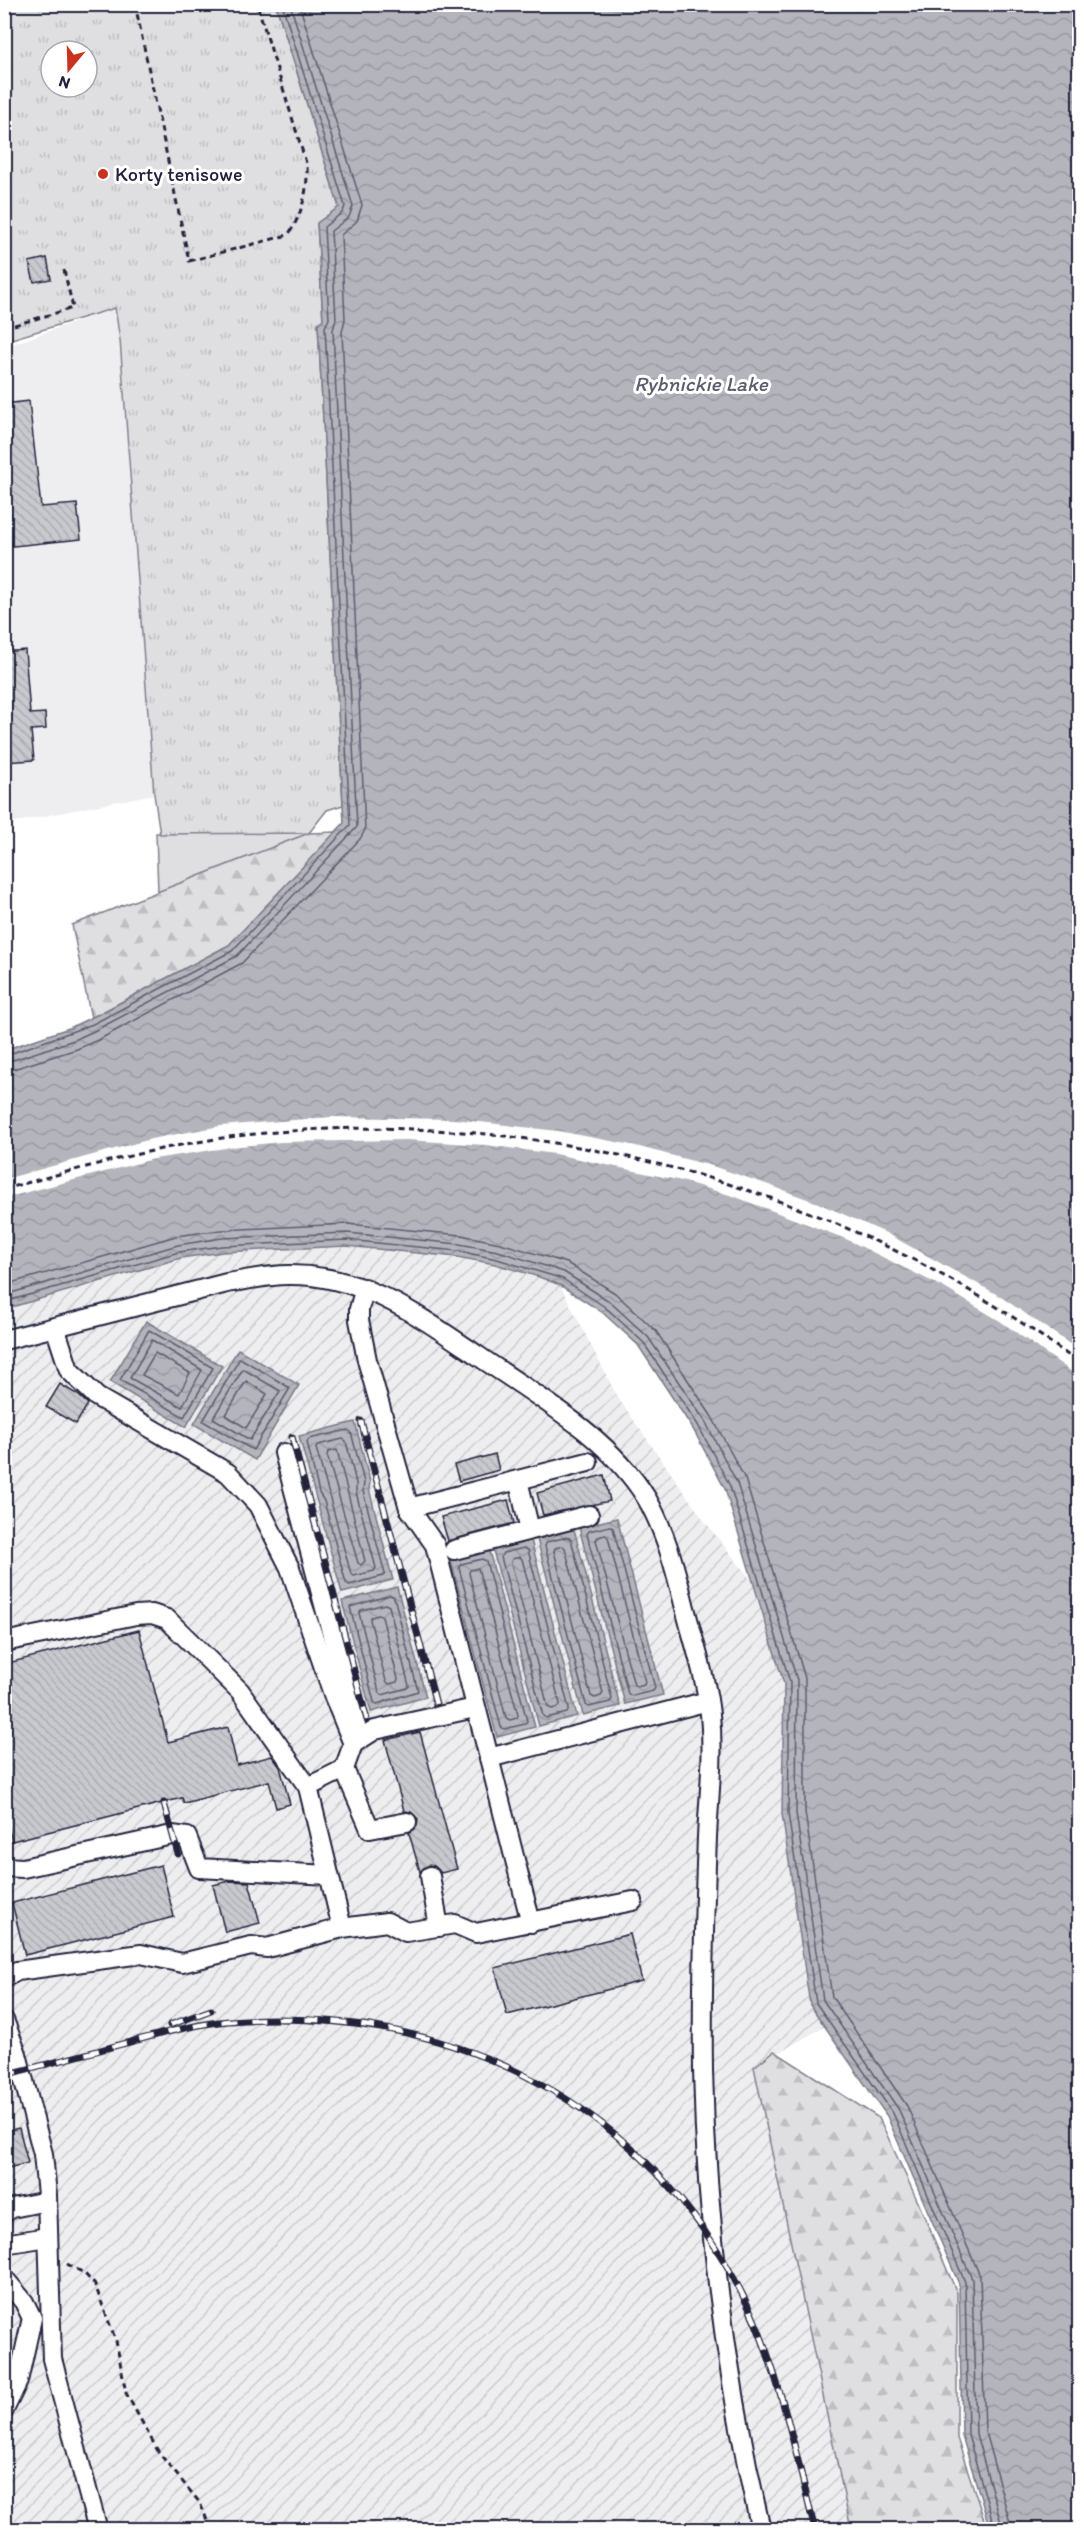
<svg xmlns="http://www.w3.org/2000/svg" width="1084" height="2534" font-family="Itim,sans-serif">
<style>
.built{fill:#eeeef1}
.industrial{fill:url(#industrial-furrows)}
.grass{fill:#dfdfe2;stroke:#80808e;stroke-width:1.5}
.forest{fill:url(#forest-firs);stroke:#80808e;stroke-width:1.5}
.park{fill:url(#park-tufts);stroke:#80808e;stroke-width:1.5;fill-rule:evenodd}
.water{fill:url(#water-waves);stroke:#7a7a88;stroke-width:1.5}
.pier{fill:#fff}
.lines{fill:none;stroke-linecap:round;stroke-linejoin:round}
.shore{stroke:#5c5c6f;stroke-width:1.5}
.building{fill:url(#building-back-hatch);stroke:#22223b;stroke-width:1.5}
.minor-casing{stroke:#22223b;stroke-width:22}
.path{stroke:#22223b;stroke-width:3;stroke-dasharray:6 4.5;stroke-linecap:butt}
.minor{stroke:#fff;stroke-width:18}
.rail-casing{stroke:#22223b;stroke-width:7}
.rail{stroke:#fff;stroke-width:4.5;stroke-dasharray:14;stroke-linecap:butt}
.poi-dot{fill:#c8321e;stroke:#fff;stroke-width:2}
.labels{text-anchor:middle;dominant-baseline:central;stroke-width:6;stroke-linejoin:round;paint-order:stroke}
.poi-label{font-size:20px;fill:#22223b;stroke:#fff;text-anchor:start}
.water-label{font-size:21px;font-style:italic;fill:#5c5c6f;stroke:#fff}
</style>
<defs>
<pattern id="industrial-furrows" width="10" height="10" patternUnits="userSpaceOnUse" patternTransform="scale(1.5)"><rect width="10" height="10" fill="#eeeef1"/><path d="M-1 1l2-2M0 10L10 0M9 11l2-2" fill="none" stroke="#ccccd0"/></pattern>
<pattern id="forest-firs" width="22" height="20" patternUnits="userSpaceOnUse" patternTransform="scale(1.5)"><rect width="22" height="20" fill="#dfdfe2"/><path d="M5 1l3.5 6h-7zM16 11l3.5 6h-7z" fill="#bfbfc3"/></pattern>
<pattern id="park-tufts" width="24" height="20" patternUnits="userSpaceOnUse" patternTransform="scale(1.5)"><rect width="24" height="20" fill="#dfdfe2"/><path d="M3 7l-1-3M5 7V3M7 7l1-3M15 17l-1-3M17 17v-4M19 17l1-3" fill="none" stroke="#bfbfc3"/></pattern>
<pattern id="water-waves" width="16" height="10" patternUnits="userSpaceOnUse" patternTransform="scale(1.5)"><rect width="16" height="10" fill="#b4b4bc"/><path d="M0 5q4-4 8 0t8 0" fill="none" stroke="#9a9aa2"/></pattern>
<pattern id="building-back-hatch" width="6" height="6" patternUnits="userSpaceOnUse" patternTransform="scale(1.5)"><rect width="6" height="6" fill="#c8c8cf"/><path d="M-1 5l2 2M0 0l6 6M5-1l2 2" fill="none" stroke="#acacb3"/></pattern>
</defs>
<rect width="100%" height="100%" fill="#fff"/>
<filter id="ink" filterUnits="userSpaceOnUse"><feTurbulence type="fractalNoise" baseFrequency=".0167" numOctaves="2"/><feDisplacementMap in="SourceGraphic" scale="12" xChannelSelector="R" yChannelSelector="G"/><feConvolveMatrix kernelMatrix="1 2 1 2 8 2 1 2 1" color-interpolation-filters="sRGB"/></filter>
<g filter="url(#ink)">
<path class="built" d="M 115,308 L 120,340 L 154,794 L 5,824 L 4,347 Z"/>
<path class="industrial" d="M 346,1246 L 457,1257 L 495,1264 L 560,1285 L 618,1398 L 706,1523 L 808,1651 L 839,2018 L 754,2067 L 851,2529 L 5,2530 L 5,1309 L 181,1258 L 223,1252 Z"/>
<path class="grass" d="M 156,833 L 309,833 L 158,892 Z"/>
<g class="forest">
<path d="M 336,832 L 229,945 L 91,1018 L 72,925 L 309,833 Z"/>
<path d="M 774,2051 L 879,2118 L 918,2202 L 957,2293 L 957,2438 L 987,2529 L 851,2529 L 754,2067 Z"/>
</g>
<path class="park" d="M 5,5 L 276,5 L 339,207 L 317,223 L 323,320 L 318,324 L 343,805 L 327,810 L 309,833 L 160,834 L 154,794 L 120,340 L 115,308 L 5,341 ZM 51,51 L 87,51 L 87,87 L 51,87 Z"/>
<g class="water">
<path d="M 276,5 L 1079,5 L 1079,2529 L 990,2529 L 962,2436 L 959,2284 L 887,2116 L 810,2005 L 782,1814 L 784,1684 L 725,1489 L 693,1429 L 638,1345 L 602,1312 L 560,1285 L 539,1277 L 495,1264 L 457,1257 L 346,1246 L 223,1252 L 181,1258 L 5,1309 L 4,1050 L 69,1028 L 103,1012 L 229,945 L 344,823 L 318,324 L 323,319 L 317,223 L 339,207 Z"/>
<path d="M 146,1321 L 222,1366 L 186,1427 L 110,1382 Z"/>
<path d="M 238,1349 L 299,1385 L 255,1460 L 194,1424 Z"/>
<path d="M 355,1422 L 370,1482 L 369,1489 L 393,1580 L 342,1593 L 299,1436 Z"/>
<path d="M 617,1518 L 663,1695 L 625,1704 L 579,1527 Z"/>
<path d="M 574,1529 L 620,1706 L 583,1715 L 537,1539 Z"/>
<path d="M 531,1540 L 577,1716 L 539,1726 L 493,1550 Z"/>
<path d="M 489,1551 L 535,1727 L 497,1737 L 451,1561 Z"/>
<path d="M 397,1587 L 426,1697 L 371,1712 L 342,1601 Z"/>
</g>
<path class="pier" d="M 331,1117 L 454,1119 L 558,1131 L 632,1145 L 712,1166 L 769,1185 L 818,1203 L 886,1233 L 998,1295 L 1079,1350 L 1079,1377 L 1000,1321 L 941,1286 L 846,1239 L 733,1196 L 682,1181 L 555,1154 L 485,1145 L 407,1140 L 281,1142 L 232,1147 L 154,1159 L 5,1198 L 5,1179 L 151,1139 L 220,1126 Z"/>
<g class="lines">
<g class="shore">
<path d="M 4,1056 L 93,1024 L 232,951 L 350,825 L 325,327 L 329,319 L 324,227 L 343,212 L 345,206 L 282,4"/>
<path d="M 4,1063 L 74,1040 L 96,1030 L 237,956 L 357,827 L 333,330 L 336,319 L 331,231 L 349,217 L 353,206 L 290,4"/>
<path d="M 4,1072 L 77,1049 L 100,1039 L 242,963 L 360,839 L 365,830 L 342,332 L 345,319 L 341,235 L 357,221 L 362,205 L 299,4"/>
<path d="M 4,1285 L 176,1236 L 221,1230 L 348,1224 L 461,1235 L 500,1243 L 567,1263 L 615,1293 L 656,1331 L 712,1417 L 745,1479 L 805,1678 L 805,1812 L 832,1997 L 907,2106 L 980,2276 L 985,2432 L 1012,2530"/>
<path d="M 4,1295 L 178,1245 L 222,1238 L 347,1233 L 459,1244 L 498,1251 L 564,1272 L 609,1301 L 648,1337 L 705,1421 L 737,1483 L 797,1680 L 796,1813 L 823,2000 L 899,2110 L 972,2279 L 976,2434 L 1003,2530"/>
<path d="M 4,1302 L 179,1252 L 222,1246 L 347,1240 L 458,1251 L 497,1259 L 540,1272 L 563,1279 L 605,1307 L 643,1342 L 698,1425 L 730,1486 L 790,1682 L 788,1813 L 816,2003 L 893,2113 L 965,2282 L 968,2435 L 995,2530"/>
<path d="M 149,1330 L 213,1368 L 184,1417 L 120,1380 Z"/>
<path d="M 152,1340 L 202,1370 L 182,1407 L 130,1378 Z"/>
<path d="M 155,1353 L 190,1373 L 179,1394 L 142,1375 Z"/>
<path d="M 240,1358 L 290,1388 L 253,1450 L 203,1421 Z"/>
<path d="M 243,1369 L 280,1391 L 250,1440 L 213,1418 Z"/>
<path d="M 246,1381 L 267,1394 L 246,1428 L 226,1415 Z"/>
<path d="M 348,1430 L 351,1432 L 364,1482 L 363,1491 L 385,1574 L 383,1576 L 349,1585 L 346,1583 L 324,1501 L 319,1493 L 307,1442 L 309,1439 Z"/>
<path d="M 343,1439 L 346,1441 L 356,1483 L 356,1492 L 376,1568 L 374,1571 L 354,1576 L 351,1574 L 316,1448 L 318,1445 Z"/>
<path d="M 337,1450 L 365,1561 L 361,1565 L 358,1563 L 327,1455 L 328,1452 Z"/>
<path d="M 610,1526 L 613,1528 L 655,1688 L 653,1691 L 632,1696 L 628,1694 L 587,1534 L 589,1531 Z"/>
<path d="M 605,1535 L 608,1537 L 645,1682 L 644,1685 L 637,1687 L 634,1685 L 596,1540 L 598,1537 Z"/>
<path d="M 567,1537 L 571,1539 L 612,1699 L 610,1702 L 589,1707 L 586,1705 L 545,1546 L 547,1542 Z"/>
<path d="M 563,1546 L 565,1548 L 603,1693 L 601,1696 L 595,1698 L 591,1696 L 554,1551 L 555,1548 Z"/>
<path d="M 524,1548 L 528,1550 L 569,1709 L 567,1713 L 546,1718 L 543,1716 L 501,1557 L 503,1553 Z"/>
<path d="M 520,1557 L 522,1559 L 560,1704 L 559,1707 L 552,1709 L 548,1707 L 511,1562 L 512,1559 Z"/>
<path d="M 482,1559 L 486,1561 L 527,1721 L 525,1724 L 504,1729 L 501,1727 L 459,1568 L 461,1564 Z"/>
<path d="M 478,1568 L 518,1715 L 517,1718 L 510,1720 L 506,1718 L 469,1573 L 470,1570 Z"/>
<path d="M 390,1595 L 394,1597 L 418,1691 L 377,1704 L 374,1702 L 350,1607 Z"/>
<path d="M 385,1604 L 389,1606 L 409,1686 L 407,1688 L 382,1695 L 379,1692 L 359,1613 L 361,1610 Z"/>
<path d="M 379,1615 L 382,1617 L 398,1679 L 397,1682 L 389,1684 L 386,1681 L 370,1620 L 371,1617 Z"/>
</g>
</g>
<g class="building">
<path d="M 47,258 L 51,279 L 34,282 L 29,262 Z"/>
<path d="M 29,401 L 41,507 L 77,504 L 81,539 L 4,547 L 4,404 Z"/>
<path d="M 25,650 L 30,714 L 45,713 L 46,729 L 31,730 L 34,760 L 4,762 L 4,652 Z"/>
<path d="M 60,1384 L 78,1395 L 88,1404 L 76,1424 L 46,1407 Z"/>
<path d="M 495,1454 L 499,1470 L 459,1481 L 454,1465 Z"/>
<path d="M 604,1475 L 610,1501 L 543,1515 L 537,1493 Z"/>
<path d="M 508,1500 L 514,1523 L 448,1541 L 441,1517 Z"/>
<path d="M 139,1630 L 168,1742 L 228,1727 L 237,1765 L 272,1756 L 280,1767 L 290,1804 L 276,1808 L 269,1781 L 184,1803 L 182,1798 L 12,1841 L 4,1813 L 4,1664 Z"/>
<path d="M 420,1732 L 457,1869 L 441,1873 L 434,1866 L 429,1865 L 420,1872 L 409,1833 L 417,1826 L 418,1819 L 411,1812 L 404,1811 L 385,1740 Z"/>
<path d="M 161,1865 L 174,1917 L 25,1955 L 12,1903 Z"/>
<path d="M 230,1881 L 249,1882 L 260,1923 L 225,1932 L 213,1885 Z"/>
<path d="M 630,1934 L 642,1981 L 507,2015 L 495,1968 Z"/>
<path d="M 19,2128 L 28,2163 L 4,2169 L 4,2131 Z"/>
</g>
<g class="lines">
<g class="minor-casing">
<g id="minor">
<path d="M 365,1288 L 359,1309 L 359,1320 L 367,1360 L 409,1508 L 435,1545 L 531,1923"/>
<path d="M 55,1327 L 69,1370 L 97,1397 L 228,1473 L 258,1505 L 290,1568 L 334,1697 L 353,1744"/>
<path d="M 4,1340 L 227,1283 C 247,1280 268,1275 288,1275 C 362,1274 418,1315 477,1355 C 536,1396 608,1435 647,1499 C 666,1532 676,1572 685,1608 C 694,1643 706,1678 710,1714 C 714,1755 709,1796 707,1837 C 704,1915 702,1992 703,2070 C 706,2225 726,2378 761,2530"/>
<path d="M 284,1453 L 356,1726"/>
<path d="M 518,1480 L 530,1530"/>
<path d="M 409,1508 L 588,1462"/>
<path d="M 454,1550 L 589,1515"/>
<path d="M 4,1642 L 136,1615 L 152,1614 L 167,1619 L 240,1691 L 308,1787 L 342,1928"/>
<path d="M 489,1758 L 708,1701"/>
<path d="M 344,1769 L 370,1829 L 407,1822"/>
<path d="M 308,1787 L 344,1769 L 353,1744 L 375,1730 L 475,1708"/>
<path d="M 4,1867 L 23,1868 L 172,1835 L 187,1837 L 199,1868 L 329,1875"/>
<path d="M 430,1876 L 439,1927"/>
<path d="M 4,1978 L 17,1971 L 141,1954 L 182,1963 L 251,1946 L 267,1948 L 342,1928 L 387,1922 L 406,1932 L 455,1924 L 476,1933 L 633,1901"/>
<path d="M 4,2020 L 17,2054 L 43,2154 L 47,2195 L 52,2359 L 98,2530"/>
<path d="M 4,2213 L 12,2208 L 47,2201"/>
<path d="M 4,2244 L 48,2237"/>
<path d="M 4,2278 L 24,2302 L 32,2318 L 18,2381 L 4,2410"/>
</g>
</g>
<g class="path">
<path d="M 135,4 L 189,261 L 288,235 C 302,215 308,191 307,166 L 257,4"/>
<path d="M 4,328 L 73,308 L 64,270"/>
<path d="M 4,1189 C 82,1168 158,1146 237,1136 C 531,1101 843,1185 1080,1364"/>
<path d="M 67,2264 L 84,2273 L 95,2285 L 116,2341 L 126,2393 L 159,2453 L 200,2503 L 211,2530"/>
</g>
<use href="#minor" class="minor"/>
<g class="rail-casing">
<g id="rail">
<path d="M 361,1421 L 436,1704"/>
<path d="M 292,1437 L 367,1720"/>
<path d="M 164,1803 L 178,1854"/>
<path d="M 170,2025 L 211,2010"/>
<path d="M 4,2075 C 44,2065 83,2055 122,2044 C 157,2035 193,2024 229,2021 C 450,2003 653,2104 749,2308 C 781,2378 796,2455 815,2530"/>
</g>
</g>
<use href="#rail" class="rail"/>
</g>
</g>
<circle class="poi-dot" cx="103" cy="174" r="6"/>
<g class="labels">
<g class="poi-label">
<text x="115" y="174">Korty tenisowe</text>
</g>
<g class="water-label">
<text x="701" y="383">Rybnickie Lake</text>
</g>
</g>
<rect width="1084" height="2534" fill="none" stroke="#fff" stroke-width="24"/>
<rect x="12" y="12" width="1060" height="2510" fill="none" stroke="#22223b" stroke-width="2" filter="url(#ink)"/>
<g transform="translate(69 69) rotate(199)"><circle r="28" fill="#ffffff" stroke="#a7a7b1" stroke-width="1.5"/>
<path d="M0-4.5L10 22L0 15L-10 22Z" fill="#c8321e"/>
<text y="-9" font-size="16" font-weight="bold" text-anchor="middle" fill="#22223b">N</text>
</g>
</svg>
